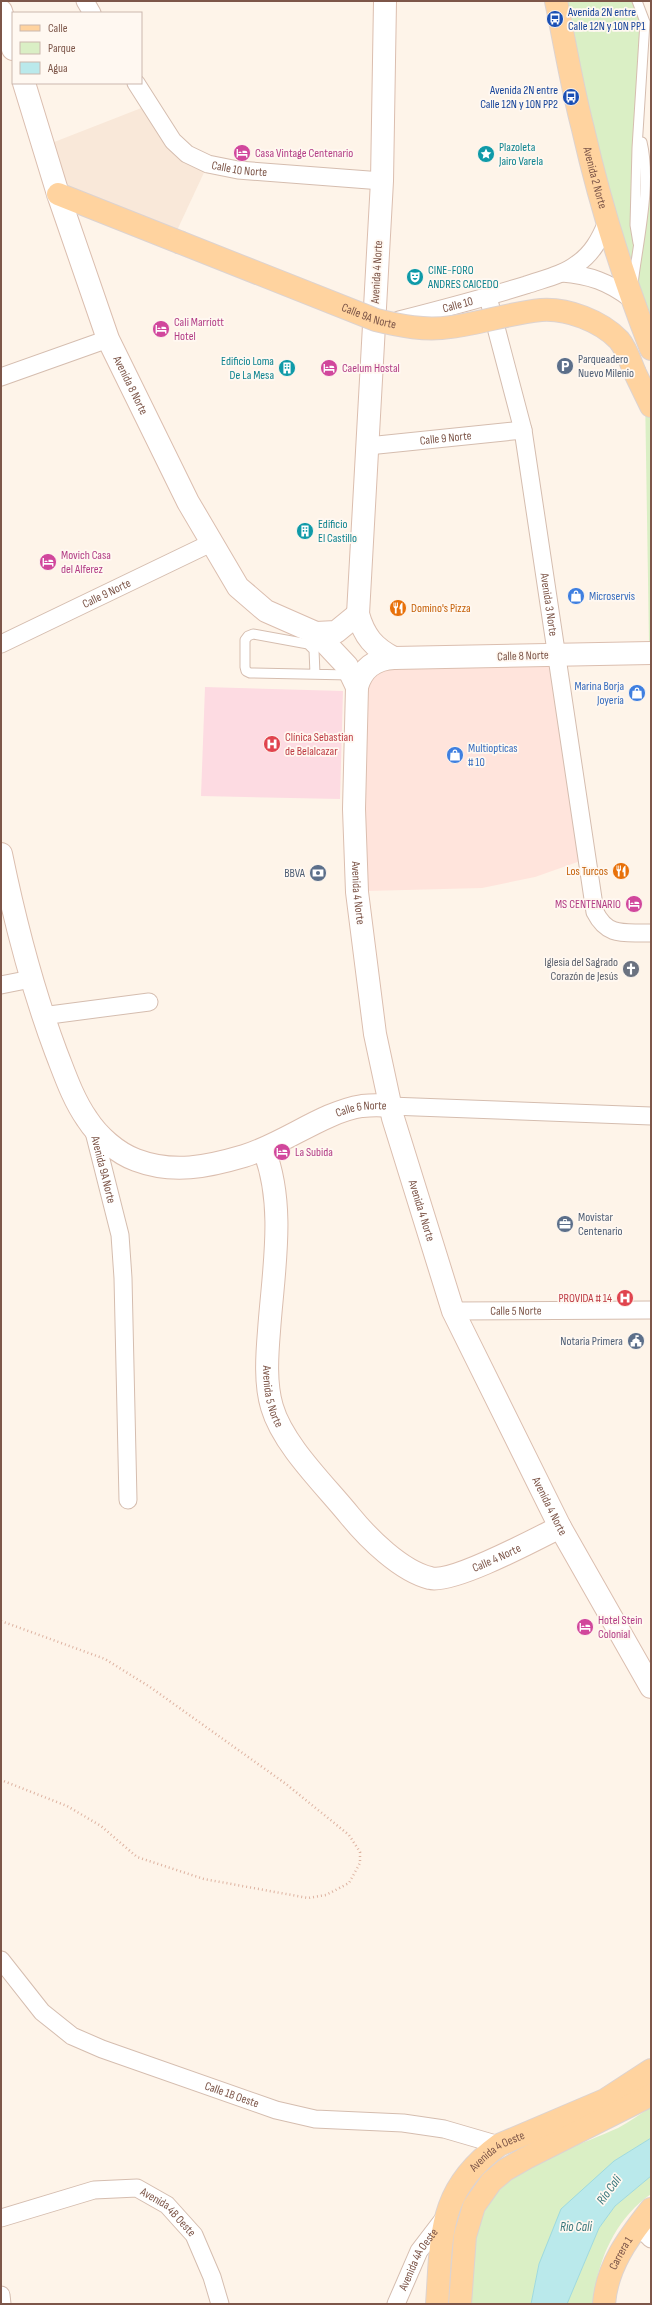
<svg xmlns="http://www.w3.org/2000/svg" width="652" height="2305" font-family="'Sofia Sans Condensed',sans-serif">
<style>
.residential{fill:#f9e8d9}
.commercial{fill:#ffe4dc}
.medical{fill:#fddbe2}
.green{fill:#daefc5}
.water{fill:#bae9eb;stroke:#9fdade}
.lines{fill:none;stroke-linecap:round;stroke-linejoin:round}
.lane-casing{stroke:#d5bdaf;stroke-width:11}
.street-casing{stroke:#d5bdaf;stroke-width:19}
.secondary-casing{stroke:#dbbeaf;stroke-width:24}
.primary-casing{stroke:#ddd3d0;stroke-width:24}
.path{stroke:#ddb2a0;stroke-width:2.5;stroke-dasharray:1 3;stroke-linecap:butt}
.lane{stroke:#fff;stroke-width:9}
.street{stroke:#fff;stroke-width:17}
.secondary{stroke:#fff;stroke-width:22}
.primary{stroke:#ffd39f;stroke-width:22}
.primary-bridge-casing{stroke:#ddd3d0;stroke-width:24;stroke-linecap:butt}
.primary-bridge{stroke:#ffd39f;stroke-width:22}
.labels{text-anchor:middle;dominant-baseline:central;stroke-width:3.5;stroke-linejoin:round;paint-order:stroke}
.transit-label{font-size:12px;fill:#164399;stroke:#fff8f1;text-anchor:start}
.culture-label{font-size:12px;fill:#0d838f;stroke:#fff8f1;text-anchor:start}
.hotel-label{font-size:12px;fill:#b23c85;stroke:#fff8f1;text-anchor:start}
.street-label{font-size:12px;fill:#7d5649;stroke:#fff8f1}
.service-label{font-size:12px;fill:#4e5e75;stroke:#fff8f1;text-anchor:start}
.shop-label{font-size:12px;fill:#366cbe;stroke:#fff8f1;text-anchor:start}
.food-label{font-size:12px;fill:#c56008;stroke:#fff8f1;text-anchor:start}
.health-label{font-size:12px;fill:#be3a42;stroke:#fff8f1;text-anchor:start}
.worship-label{font-size:12px;fill:#5b616d;stroke:#fff8f1;text-anchor:end}
.water-label{font-size:13px;font-style:italic;fill:#38767b;stroke:#fff8f1}
</style>
<rect width="100%" height="100%" fill="#fef4e9"/>
<path class="residential" d="M 149,105 L 160,124 L 208,164 L 173,239 L 58,194 L 44,146 Z"/>
<path class="commercial" d="M 555,654 L 586,859 L 535,877 L 482,888 L 367,891 L 359,679 L 364,671 Z"/>
<path class="medical" d="M 205,687 L 343,691 L 340,799 L 201,796 Z"/>
<g class="green">
<path d="M 556,1 L 637,1 L 645,22 L 639,132 L 644,183 L 651,184 L 651,349 Z"/>
<path d="M 645,392 L 651,406 L 651,653 L 649,642 Z"/>
<path d="M 651,2107 L 651,2138 L 614,2161 L 539,2264 L 531,2304 L 471,2304 C 473,2279 471,2245 479,2222 C 497,2169 570,2150 618,2128 C 629,2122 640,2114 651,2107 Z"/>
<path d="M 651,2176 L 651,2194 C 615,2219 597,2261 593,2304 L 567,2304 L 599,2228 L 615,2206 Z"/>
</g>
<path class="water" d="M 651,2138 L 651,2176 L 615,2206 L 599,2228 L 567,2304 L 531,2304 L 539,2264 L 561,2209 L 614,2161 Z"/>
<g class="lines">
<g class="lane-casing">
<g id="lane">
<path d="M 637,1 L 645,22 L 637,148 L 635,225 L 638,243"/>
<path d="M 633,284 C 638,241 652,184 642,142"/>
<path d="M 315,674 L 314,650 L 308,644 L 253,634 L 248,636 L 245,640 L 245,667 L 246,671 L 250,673 L 350,675"/>
</g>
</g>
<g class="street-casing">
<g id="street">
<path d="M 85,1 L 92,13"/>
<path id="s1" d="M 136,83 L 173,141 L 187,154 L 208,164 L 238,170 L 382,181"/>
<path d="M 562,273 C 589,275 609,282 631,299"/>
<path id="s2" d="M 488,297 L 523,430 L 595,912 C 608,938 625,932 651,933"/>
<path id="s3" d="M 394,324 L 399,320 C 442,309 484,298 526,285 C 543,279 563,275 577,264 C 592,254 600,239 607,222"/>
<path d="M 1,377 L 108,339"/>
<path id="s4" d="M 368,446 L 523,430"/>
<path id="s5" d="M 1,644 L 211,543"/>
<path d="M 1,985 L 31,979"/>
<path d="M 42,1016 L 149,1002"/>
<path d="M 390,1106 L 651,1116"/>
<path id="s6" d="M 93,1128 L 120,1235 L 123,1278 L 128,1500"/>
<path id="s7" d="M 453,1311 L 651,1310"/>
<path id="s8" d="M 1,1960 L 42,2012 L 72,2036 L 102,2049 L 276,2110 L 315,2119 L 403,2123 L 444,2129 L 499,2145"/>
<path id="s9" d="M 1,2218 L 94,2190 L 137,2188 L 167,2205 L 194,2235 L 212,2277 L 220,2304"/>
<path d="M 638,2226 L 651,2239"/>
<path d="M 1,2295 L 2,2304"/>
<path id="s10" d="M 396,2304 L 419,2251 L 445,2217"/>
</g>
</g>
<g class="secondary-casing">
<g id="secondary">
<path d="M 385,1 L 382,181 L 358,614 C 364,636 374,648 394,658"/>
<path d="M 1,11 L 13,49"/>
<path id="s11" d="M 24,83 L 58,194 L 108,339 L 188,502 L 238,587 L 266,611 L 316,633 L 347,666 L 357,687"/>
<path d="M 316,633 L 336,632 L 358,614"/>
<path id="s12" d="M 651,653 L 394,658 C 375,659 362,668 357,687 L 354,809 L 357,892 L 375,1034 L 393,1118 L 453,1311 L 560,1527 L 651,1687"/>
<path id="s13" d="M 1,854 C 15,922 32,988 56,1052 C 65,1075 73,1099 87,1119 C 98,1136 117,1153 136,1160 C 173,1174 207,1167 244,1156 C 284,1144 323,1112 362,1106 C 372,1105 381,1105 390,1106"/>
<path id="s14" d="M 264,1150 C 286,1206 273,1272 269,1331 C 267,1355 265,1384 272,1407 C 283,1445 325,1485 350,1516 C 368,1538 401,1571 430,1578 C 452,1584 536,1539 560,1527"/>
</g>
</g>
<g class="primary-casing">
<g id="primary">
<path id="s15" d="M 556,1 C 565,44 572,87 583,129 C 600,204 623,277 651,349"/>
<path d="M 58,194 L 179,242"/>
<path d="M 635,373 L 651,406"/>
<path id="s16" d="M 437,2304 C 442,2235 437,2190 499,2145 L 605,2100 L 651,2070"/>
<path d="M 460,2304 L 465,2236 L 474,2206 L 491,2182 L 505,2170 L 526,2158 L 651,2095"/>
<path id="s17" d="M 604,2304 C 607,2266 628,2238 651,2209"/>
</g>
</g>
<path class="path" d="M 1,1621 L 105,1659 L 150,1687 L 286,1784 L 349,1835 L 360,1852 L 360,1863 L 349,1883 L 326,1895 L 308,1898 L 204,1879 L 137,1857 L 101,1826 L 67,1806 L 1,1780"/>
<use href="#lane" class="lane"/>
<use href="#street" class="street"/>
<use href="#secondary" class="secondary"/>
<use href="#primary" class="primary"/>
<g class="primary-bridge-casing">
<g id="primary-bridge">
<path id="s18" d="M 179,242 L 376,320 C 401,326 425,331 451,327 C 481,323 511,313 541,310 C 567,308 601,321 619,340 C 626,348 631,363 635,373"/>
</g>
</g>
<use href="#primary-bridge" class="primary-bridge"/>
</g>
<defs>
<g id="bus-disc" transform="scale(0.9)"><circle r="9.5" fill="#1a4fb4" stroke="#fff8f1"/><path d="M-5-6H5V4H4V6H2V4H-2V6H-4V4H-5ZM-3.5-4V0h7V-4ZM-3.5 1.2v1.5H-2V1.2ZM2 1.2v1.5H3.5V1.2Z" fill="#fff"/></g>
<g id="hotel-disc" transform="scale(0.9)"><circle r="9.5" fill="#d1479c" stroke="#fff8f1"/><path d="M-6-4.5h1.5V1H6V5H4.5V3h-9V5H-6ZM-4 0a1.8 1.8 0 1 1 3.6 0ZM.5 0V-2.5h3Q6-2.5 6 0Z" fill="#fff"/></g>
<g id="sight-disc" transform="scale(0.9)"><circle r="9.5" fill="#0f9aa8" stroke="#fff8f1"/><path d="M0-6L1.8-2.2L6-1.7L2.9 1.2L3.7 5.4L0 3.3L-3.7 5.4L-2.9 1.2L-6-1.7L-1.8-2.2Z" fill="#fff"/></g>
<g id="theatre-disc" transform="scale(0.9)"><circle r="9.5" fill="#0f9aa8" stroke="#fff8f1"/><path d="M-5-5.5Q0-4 5-5.5V0Q5 5 0 6Q-5 5-5 0ZM-3.3-2.5H-1v1.5H-3.3ZM1-2.5H3.3v1.5H1ZM-2.8 1Q0 5.5 2.8 1Z" fill="#fff"/></g>
<g id="parking-disc" transform="scale(0.9)"><circle r="9.5" fill="#5c6f8a" stroke="#fff8f1"/><path d="M-3.5-5.5H1a3.5 3.5 0 0 1 0 7H-1V5.5H-3.5ZM-1-3.4V-.6H.8a1.4 1.4 0 0 0 0-2.8Z" fill="#fff"/></g>
<g id="building-disc" transform="scale(0.9)"><circle r="9.5" fill="#0f9aa8" stroke="#fff8f1"/><path d="M-4-6H4V6H1V3H-1V6H-4ZM-2.5-4.3h1.7v1.8h-1.7ZM.8-4.3h1.7v1.8H.8ZM-2.5-1h1.7V.8h-1.7ZM.8-1h1.7V.8H.8Z" fill="#fff"/></g>
<g id="shop-disc" transform="scale(0.9)"><circle r="9.5" fill="#3f7fe0" stroke="#fff8f1"/><path d="M-5-2.5h2.3a2.7 3.5 0 0 1 5.4 0H5L5.5 6h-11ZM-1.5-2.5h3a1.5 2.3 0 0 0-3 0Z" fill="#fff"/></g>
<g id="restaurant-disc" transform="scale(0.9)"><circle r="9.5" fill="#e8710a" stroke="#fff8f1"/><path d="M-5-6h1v4h1v-4h1v4h1v-4h1v5L-1.5 .5V6h-2V.5L-5-1ZM5-6V6H3V1.5H1.5Q1.5-4 5-6Z" fill="#fff"/></g>
<g id="hospital-disc" transform="scale(0.9)"><circle r="9.5" fill="#e0444e" stroke="#fff8f1"/><path d="M-5-5h3v3.5h4V-5h3V5h-3V1.5h-4V5h-3Z" fill="#fff"/></g>
<g id="bank-disc" transform="scale(0.9)"><circle r="9.5" fill="#5c6f8a" stroke="#fff8f1"/><path d="M-6-4H6V4H-6ZM0-2.3a2.3 2.3 0 1 0 0 4.6a2.3 2.3 0 1 0 0-4.6Z" fill="#fff"/></g>
<g id="church-disc" transform="scale(0.9)"><circle r="9.5" fill="#6b7280" stroke="#fff8f1"/><path d="M-1.2-6h2.4v3.5h3.3v2.4h-3.3V6h-2.4V-.1h-3.3v-2.4h3.3Z" fill="#fff"/></g>
<g id="office-disc" transform="scale(0.9)"><circle r="9.5" fill="#5c6f8a" stroke="#fff8f1"/><path d="M-6-3h4V-5.5h4V-3h4V5H-6ZM-1-4.5V-3h2v-1.5ZM-6 0V1H6V0Z" fill="#fff"/></g>
<g id="civic-disc" transform="scale(0.9)"><circle r="9.5" fill="#5c6f8a" stroke="#fff8f1"/><path d="M-.6-6.5H3V-4.5H.6V-3L4-1V1h2V6H-6V1h2V-1L-.6-3ZM-1.2 2.5V6h2.4V2.5Z" fill="#fff"/></g>
</defs>
<g fill-rule="evenodd">
<use href="#bus-disc" x="555" y="19"/>
<use href="#bus-disc" x="571" y="97"/>
<use href="#hotel-disc" x="242" y="153"/>
<use href="#sight-disc" x="486" y="154"/>
<use href="#theatre-disc" x="415" y="277"/>
<use href="#hotel-disc" x="161" y="329"/>
<use href="#parking-disc" x="565" y="366"/>
<use href="#building-disc" x="287" y="368"/>
<use href="#hotel-disc" x="329" y="368"/>
<use href="#building-disc" x="305" y="531"/>
<use href="#hotel-disc" x="48" y="562"/>
<use href="#shop-disc" x="576" y="596"/>
<use href="#restaurant-disc" x="398" y="608"/>
<use href="#shop-disc" x="637" y="693"/>
<use href="#hospital-disc" x="272" y="744"/>
<use href="#shop-disc" x="455" y="755"/>
<use href="#restaurant-disc" x="621" y="871"/>
<use href="#bank-disc" x="318" y="873"/>
<use href="#hotel-disc" x="634" y="904"/>
<use href="#church-disc" x="631" y="969"/>
<use href="#hotel-disc" x="282" y="1152"/>
<use href="#office-disc" x="565" y="1224"/>
<use href="#hospital-disc" x="625" y="1298"/>
<use href="#civic-disc" x="636" y="1341"/>
<use href="#hotel-disc" x="585" y="1627"/>
</g>
<g class="labels">
<g class="transit-label">
<text x="568" y="12">Avenida 2N entre<tspan x="568" dy="14">Calle 12N y 10N PP1</tspan></text>
<text x="558" y="90" text-anchor="end">Avenida 2N entre<tspan x="558" dy="14">Calle 12N y 10N PP2</tspan></text>
</g>
<g class="culture-label">
<text x="499" y="147">Plazoleta<tspan x="499" dy="14">Jairo Varela</tspan></text>
<text x="428" y="270">CINE-FORO<tspan x="428" dy="14">ANDRES CAICEDO</tspan></text>
<text x="274" y="361" text-anchor="end">Edificio Loma<tspan x="274" dy="14">De La Mesa</tspan></text>
<text x="318" y="524">Edificio<tspan x="318" dy="14">El Castillo</tspan></text>
</g>
<g class="hotel-label">
<text x="255" y="153">Casa Vintage Centenario</text>
<text x="174" y="322">Cali Marriott<tspan x="174" dy="14">Hotel</tspan></text>
<text x="342" y="368">Caelum Hostal</text>
<text x="61" y="555">Movich Casa<tspan x="61" dy="14">del Alferez</tspan></text>
<text x="621" y="904" text-anchor="end">MS CENTENARIO</text>
<text x="295" y="1152">La Subida</text>
<text x="598" y="1620">Hotel Stein<tspan x="598" dy="14">Colonial</tspan></text>
</g>
<g class="street-label">
<text stroke="none"><textPath href="#s1" startOffset="143">Calle 10 Norte</textPath></text>
<text stroke="none"><textPath href="#s15" startOffset="181">Avenida 2 Norte</textPath></text>
<text transform="translate(377 272) rotate(-87)">Avenida 4 Norte</text>
<text stroke="none"><textPath href="#s3" startOffset="67">Calle 10</textPath></text>
<text stroke="none"><textPath href="#s18" startOffset="204">Calle 9A Norte</textPath></text>
<text stroke="none"><textPath href="#s11" startOffset="321">Avenida 8 Norte</textPath></text>
<text stroke="none"><textPath href="#s4" startOffset="78">Calle 9 Norte</textPath></text>
<text stroke="none"><textPath href="#s5" startOffset="117">Calle 9 Norte</textPath></text>
<text stroke="none"><textPath href="#s2" startOffset="314">Avenida 3 Norte</textPath></text>
<text transform="translate(523 656) rotate(-2)">Calle 8 Norte</text>
<text stroke="none"><textPath href="#s12" startOffset="514">Avenida 4 Norte</textPath></text>
<text stroke="none"><textPath href="#s13" startOffset="582">Calle 6 Norte</textPath></text>
<text stroke="none"><textPath href="#s6" startOffset="43">Avenida 9A Norte</textPath></text>
<text stroke="none"><textPath href="#s12" startOffset="839">Avenida 4 Norte</textPath></text>
<text stroke="none"><textPath href="#s7" startOffset="63">Calle 5 Norte</textPath></text>
<text stroke="none"><textPath href="#s14" startOffset="249">Avenida 5 Norte</textPath></text>
<text stroke="none"><textPath href="#s12" startOffset="1162">Avenida 4 Norte</textPath></text>
<text stroke="none"><textPath href="#s14" startOffset="567">Calle 4 Norte</textPath></text>
<text stroke="none"><textPath href="#s8" startOffset="275">Calle 1B Oeste</textPath></text>
<text stroke="none"><textPath href="#s16" startOffset="174">Avenida 4 Oeste</textPath></text>
<text stroke="none"><textPath href="#s9" startOffset="180">Avenida 4B Oeste</textPath></text>
<text stroke="none"><textPath href="#s17" startOffset="54">Carrera 1</textPath></text>
<text stroke="none"><textPath href="#s10" startOffset="50">Avenida 4A Oeste</textPath></text>
</g>
<g class="service-label">
<text x="578" y="359">Parqueadero<tspan x="578" dy="14">Nuevo Milenio</tspan></text>
<text x="305" y="873" text-anchor="end">BBVA</text>
<text x="578" y="1217">Movistar<tspan x="578" dy="14">Centenario</tspan></text>
<text x="623" y="1341" text-anchor="end">Notaria Primera</text>
</g>
<g class="shop-label">
<text x="589" y="596">Microservis</text>
<text x="624" y="686" text-anchor="end">Marina Borja<tspan x="624" dy="14">Joyería</tspan></text>
<text x="468" y="748">Multiopticas<tspan x="468" dy="14"># 10</tspan></text>
</g>
<g class="food-label">
<text x="411" y="608">Domino's Pizza</text>
<text x="608" y="871" text-anchor="end">Los Turcos</text>
</g>
<g class="health-label">
<text x="285" y="737">Clínica Sebastian<tspan x="285" dy="14">de Belalcazar</tspan></text>
<text x="612" y="1298" text-anchor="end">PROVIDA # 14</text>
</g>
<g class="worship-label">
<text x="618" y="962">Iglesia del Sagrado<tspan x="618" dy="14">Corazón de Jesús</tspan></text>
</g>
<g class="water-label">
<text transform="translate(609 2190) rotate(-54)">Río Cali</text>
<text x="576" y="2227">Rio Cali</text>
</g>
</g>
<rect width="652" height="2305" fill="none" stroke="#7d5649" stroke-width="4"/>
<rect x="12" y="12" width="130" height="72" fill="#fff8f1" stroke="#cbb7ae"/>
<rect x="20" y="25" width="20" height="6" fill="#ffd39f" stroke="#cbb7ae"/>
<text x="48" y="32" font-size="12" fill="#7d5649">Calle</text>
<rect x="20" y="42" width="20" height="12" fill="#daefc5" stroke="#cbb7ae"/>
<text x="48" y="52" font-size="12" fill="#7d5649">Parque</text>
<rect x="20" y="62" width="20" height="12" fill="#bae9eb" stroke="#cbb7ae"/>
<text x="48" y="72" font-size="12" fill="#7d5649">Agua</text>
</svg>
